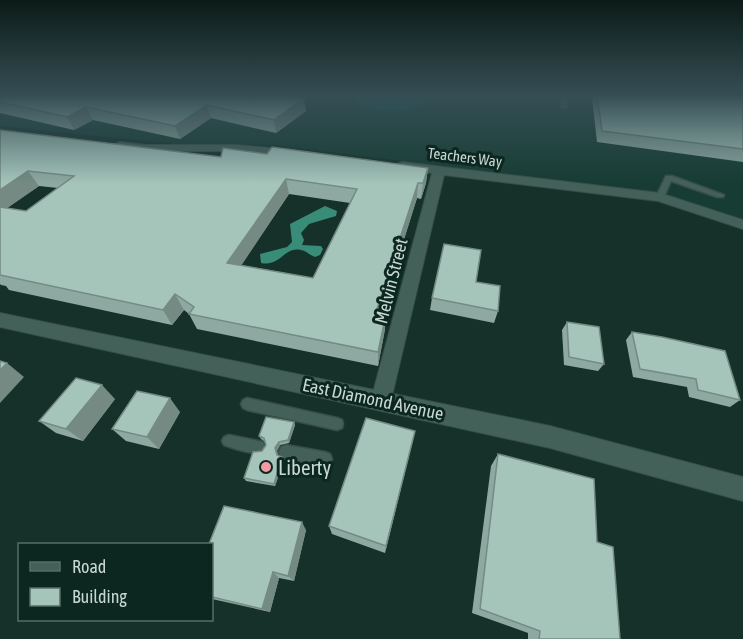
<svg xmlns="http://www.w3.org/2000/svg" width="743" height="639" font-family="'Asap Condensed',sans-serif">
<style>
.built{fill:#163c33}
.green{fill:#045848}
.water{fill:#388c78}
.lines{fill:none;stroke-linecap:round;stroke-linejoin:round}
.lane-casing{stroke:#384e48;stroke-width:3}
.street-casing{stroke:#384e48;stroke-width:2}
.secondary-casing{stroke:#384e48;stroke-width:2}
.lane{fill:#446159;fill-rule:evenodd}
.street{fill:#446159;fill-rule:evenodd}
.secondary{fill:#446159;fill-rule:evenodd}
.wall{fill:#8ea9a1;fill-rule:evenodd}
.shaded-wall{fill:#748a83}
.building{fill:#a5c5bb;stroke:#748a83;stroke-width:1.5;fill-rule:evenodd}
.poi-dot{fill:#f49aa4;stroke:#0b2720;stroke-width:2}
.labels{text-anchor:middle;dominant-baseline:central;stroke-width:6;stroke-linejoin:round;paint-order:stroke}
.far-street-label{font-size:15px;fill:#c8d7d2;stroke:#0b2720}
.street-label{font-size:18px;fill:#c8d7d2;stroke:#0b2720}
.near-poi-label{font-size:21px;fill:#c8d7d2;stroke:#0b2720;text-anchor:start}
</style>
<rect width="100%" height="100%" fill="#15312a"/>
<path class="built" d="M 0,95 L 743,95 L 743,221 L 667,195 L 276,145 L 175,144 L 0,126 Z"/>
<path class="green" d="M 359,95 L 432,95 C 416,117 373,114 353,101 Z"/>
<path class="water" d="M 325,206 L 337,211 L 336,216 L 309,224 L 301,233 L 304,240 L 302,245 L 321,246 L 323,249 L 320,255 L 315,257 C 309,255 307,251 301,250 C 284,246 281,267 261,263 L 260,254 L 287,247 L 292,242 L 290,224 Z"/>
<g class="lines">
<g class="lane-casing">
<g id="lane">
<path d="M 560,95 L 566,95 L 566,108 L 561,107 Z"/>
<path d="M 666,176 L 672,176 L 724,195 L 723,197 L 717,197 L 671,181 L 663,199 L 657,199 L 656,197 Z"/>
<path d="M 247,398 L 337,418 L 342,420 L 343,424 L 342,428 L 337,430 L 247,410 L 243,408 L 241,404 L 243,400 Z"/>
<path d="M 229,435 L 263,442 L 265,447 L 263,452 C 252,455 235,449 224,445 L 222,441 L 224,437 Z"/>
<path d="M 286,445 L 325,452 L 330,454 L 332,459 L 330,464 L 325,466 L 286,459 L 281,457 L 279,452 L 281,447 Z"/>
</g>
</g>
<g class="street-casing">
<g id="street">
<path d="M 120,142 L 145,145 L 236,145 L 293,150 L 299,154 L 293,158 L 236,151 L 145,151 L 116,147 L 114,145 Z"/>
<path d="M 403,162 L 660,193 L 743,220 L 743,229 L 658,201 L 444,175 L 391,400 L 388,407 L 381,409 L 374,407 L 371,400 L 432,173 L 399,169 L 399,163 Z"/>
</g>
</g>
<g class="secondary-casing">
<path id="secondary" d="M 0,313 L 550,426 L 743,477 L 743,501 L 550,448 L 0,327 Z"/>
</g>
<use href="#lane" class="lane"/>
<use href="#street" class="street"/>
<use href="#secondary" class="secondary"/>
</g>
<g class="wall">
<path d="M 0,95 L 306,111 L 276,133 L 211,118 L 180,139 L 93,120 L 74,130 L 0,113 Z"/>
<path d="M 593,95 L 743,95 L 743,162 L 597,142 L 592,98 Z"/>
<path d="M 0,130 L 221,157 L 267,154 L 428,168 L 426,183 L 421,199 L 417,198 L 381,313 L 385,329 L 378,366 L 197,329 L 189,314 L 184,310 L 172,325 L 9,290 L 6,286 L 1,285 L 0,284 ZM 39,186 L 58,188 L 26,211 L 7,208 ZM 289,194 L 350,203 L 313,278 L 241,265 Z"/>
<path d="M 476,282 L 498,311 L 494,323 L 430,310 L 432,298 Z"/>
<path d="M 567,322 L 604,364 L 598,371 L 564,365 L 562,330 Z"/>
<path d="M 632,332 L 740,400 L 730,407 L 689,397 L 687,387 L 633,377 L 626,340 Z"/>
<path d="M 115,399 L 83,441 L 56,433 L 39,421 Z"/>
<path d="M 180,412 L 159,449 L 126,441 L 112,429 Z"/>
<path d="M 294,422 L 295,425 L 289,443 L 280,445 L 277,451 L 278,455 L 284,460 L 275,486 L 246,481 L 244,478 L 266,445 L 264,441 L 261,439 L 259,436 Z"/>
<path d="M 415,431 L 385,553 L 332,534 L 329,526 Z"/>
<path d="M 498,454 L 597,542 L 620,639 L 528,639 L 528,633 L 472,613 L 491,466 Z"/>
<path d="M 306,530 L 294,581 L 279,578 L 270,612 L 212,599 L 212,544 Z"/>
</g>
<g class="shaded-wall">
<path d="M 304,98 L 306,111 L 276,133 L 274,120 Z"/>
<path d="M 207,105 L 211,118 L 180,139 L 175,126 Z"/>
<path d="M 86,107 L 93,120 L 74,130 L 67,117 Z"/>
<path d="M 428,168 L 426,183 L 421,199 L 423,183 Z"/>
<path d="M 28,171 L 39,186 L 0,213 L 0,190 Z"/>
<path d="M 286,179 L 289,194 L 233,278 L 227,263 Z"/>
<path d="M 418,183 L 417,198 L 376,328 L 376,312 Z"/>
<path d="M 175,294 L 184,310 L 172,325 L 163,310 Z"/>
<path d="M 386,314 L 385,329 L 378,366 L 378,352 Z"/>
<path d="M 7,363 L 24,377 L 0,403 L 0,370 Z"/>
<path d="M 102,385 L 115,399 L 83,441 L 66,429 Z"/>
<path d="M 170,398 L 180,412 L 159,449 L 147,437 Z"/>
<path d="M 294,422 L 295,425 L 289,443 L 288,440 Z"/>
<path d="M 415,431 L 412,444 L 385,553 L 386,546 Z"/>
<path d="M 279,442 L 280,445 L 277,451 L 279,458 L 275,448 Z"/>
<path d="M 282,457 L 284,460 L 275,486 L 274,484 Z"/>
<path d="M 302,522 L 306,530 L 294,581 L 288,576 Z"/>
<path d="M 273,572 L 279,578 L 270,612 L 262,609 Z"/>
</g>
<g class="building">
<path d="M 0,95 L 287,95 L 304,98 L 274,120 L 207,105 L 175,126 L 86,107 L 67,117 L 0,102 Z"/>
<path d="M 597,95 L 743,95 L 743,149 L 602,131 Z"/>
<path d="M 0,130 L 221,157 L 223,148 L 267,154 L 272,147 L 428,168 L 423,183 L 418,183 L 376,312 L 386,314 L 378,352 L 189,314 L 194,307 L 175,294 L 163,310 L 0,275 L 0,207 L 26,211 L 74,176 L 28,171 L 0,190 ZM 286,179 L 357,189 L 313,278 L 227,263 Z"/>
<path d="M 444,244 L 481,250 L 476,282 L 500,286 L 498,311 L 432,298 Z"/>
<path d="M 567,322 L 599,327 L 604,364 L 569,357 Z"/>
<path d="M 632,332 L 662,337 L 725,351 L 740,400 L 698,390 L 696,379 L 640,369 Z"/>
<path d="M 0,361 L 7,363 L 0,370 Z"/>
<path d="M 76,378 L 102,385 L 66,429 L 39,421 Z"/>
<path d="M 137,391 L 170,398 L 147,437 L 112,429 Z"/>
<path d="M 266,417 L 294,422 L 288,440 L 279,442 L 275,448 L 277,455 L 282,457 L 274,484 L 244,478 L 253,452 L 262,451 L 266,445 L 264,438 L 259,436 Z"/>
<path d="M 366,418 L 415,431 L 386,546 L 329,526 Z"/>
<path d="M 498,454 L 594,479 L 597,542 L 613,547 L 620,639 L 539,639 L 540,631 L 480,609 Z"/>
<path d="M 224,506 L 302,522 L 288,576 L 273,572 L 262,609 L 212,597 L 212,544 L 209,544 Z"/>
</g>
<linearGradient id="sky" x2="0" y2="1"><stop stop-color="#0c1b17"/><stop offset="0.52" stop-color="#354e55"/><stop offset="1" stop-color="#354e55" stop-opacity="0"/></linearGradient>
<rect width="743" height="184" fill="url(#sky)"/>
<circle class="poi-dot" cx="266" cy="467" r="6"/>
<g class="labels">
<g class="far-street-label">
<text transform="translate(465 157) rotate(7)">Teachers Way</text>
</g>
<g class="street-label">
<text transform="translate(391 281) rotate(-76)">Melvin Street</text>
<text transform="translate(373 399) rotate(12)">East Diamond Avenue</text>
</g>
<g class="near-poi-label">
<text x="278" y="467">Liberty</text>
</g>
</g>
<rect x="18" y="543" width="195" height="78" fill="#0b2720" stroke="#576d67" stroke-width="1.5"/>
<rect x="30" y="562" width="30" height="9" fill="#446159" stroke="#576d67" stroke-width="1.5"/>
<text x="72" y="573" font-size="18" fill="#c8d7d2">Road</text>
<rect x="30" y="588" width="30" height="18" fill="#a5c5bb" stroke="#576d67" stroke-width="1.5"/>
<text x="72" y="603" font-size="18" fill="#c8d7d2">Building</text>
</svg>
